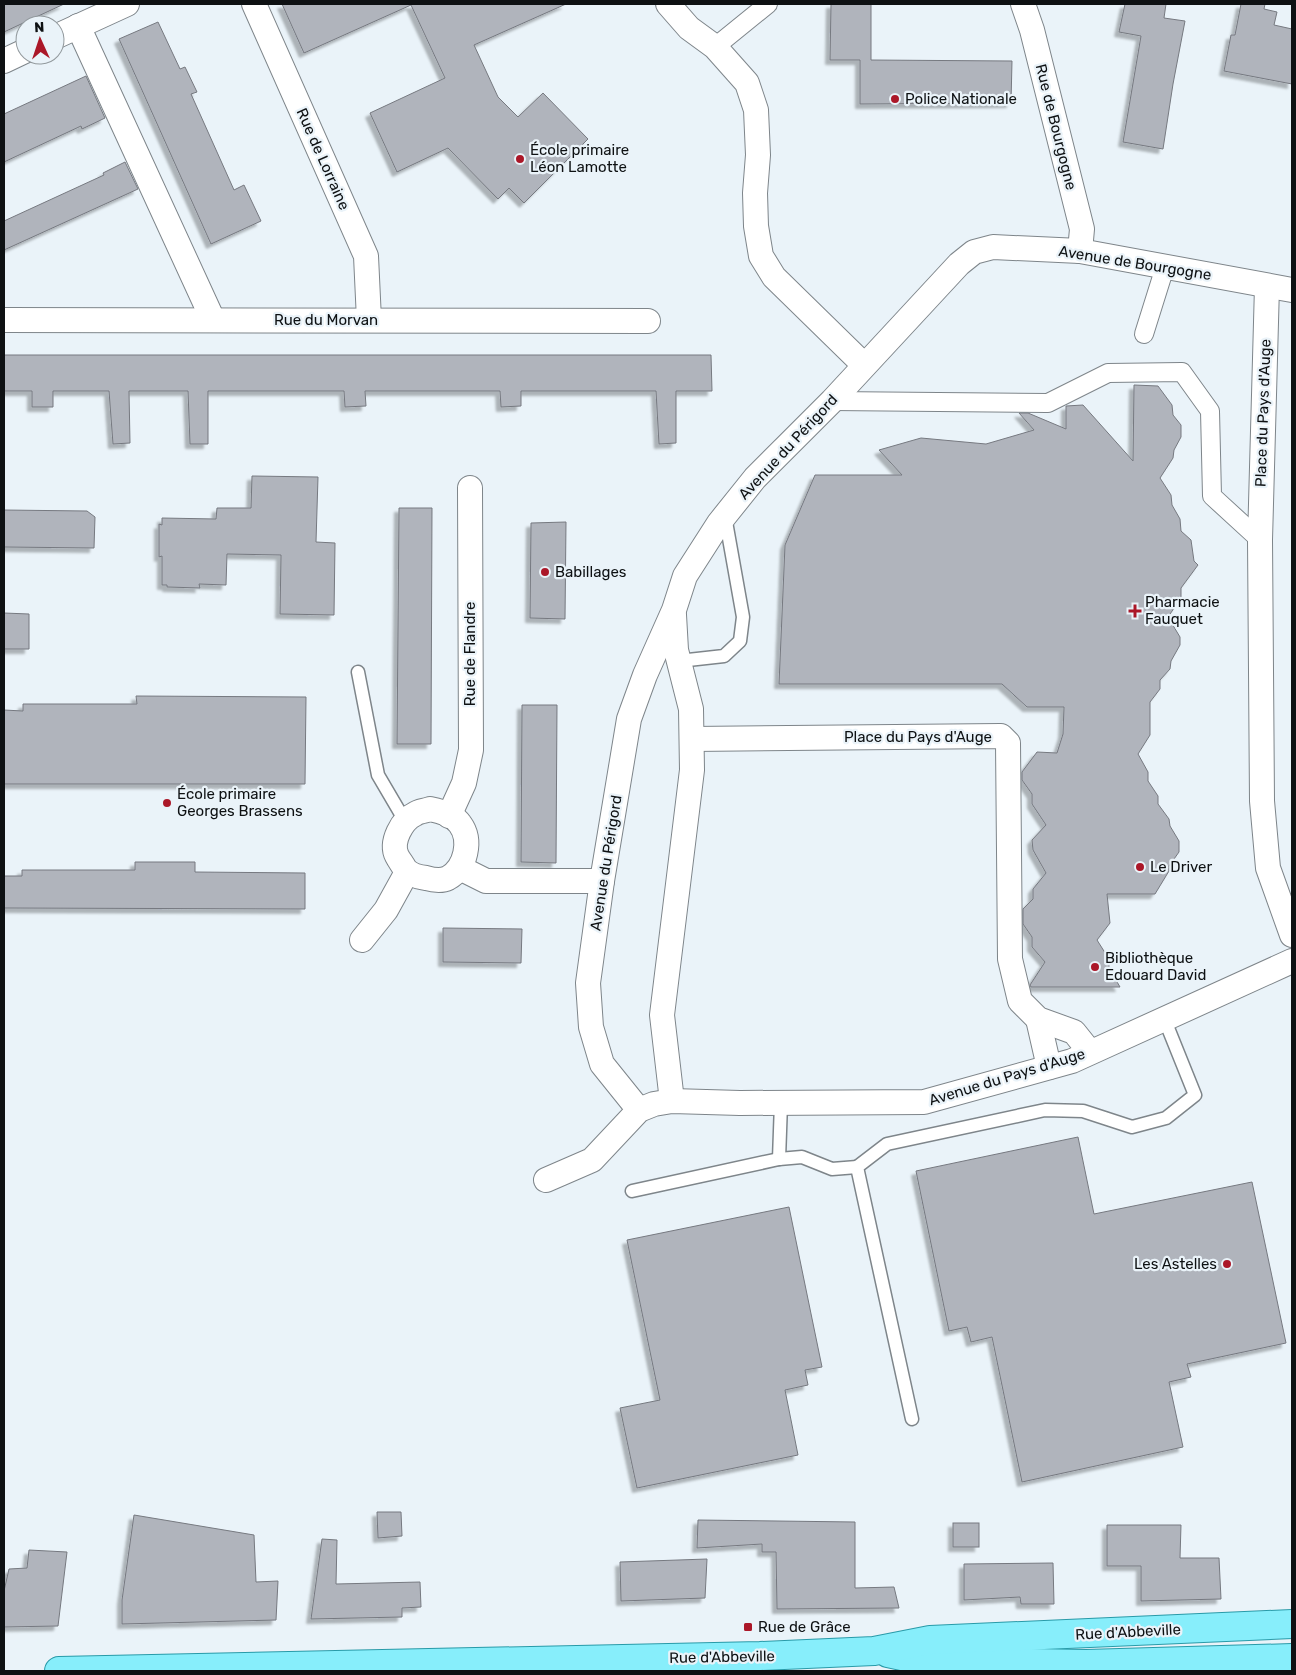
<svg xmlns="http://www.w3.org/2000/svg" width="1296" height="1675" font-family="Rubik,sans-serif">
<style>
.building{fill:#b0b4bc;stroke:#767980;filter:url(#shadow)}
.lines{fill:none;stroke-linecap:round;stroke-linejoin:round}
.service-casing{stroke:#7e858a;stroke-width:15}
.pedestrian-casing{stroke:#7e858a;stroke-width:20}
.minor-casing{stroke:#7e858a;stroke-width:26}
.primary-casing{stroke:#299aa8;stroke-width:30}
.service{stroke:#fff;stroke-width:12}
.pedestrian{stroke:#fff;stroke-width:18}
.minor{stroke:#fff;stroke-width:24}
.primary{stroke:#87eefb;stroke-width:28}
.poi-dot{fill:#ab1728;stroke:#eaf3f9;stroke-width:2}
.labels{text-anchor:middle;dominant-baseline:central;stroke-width:4.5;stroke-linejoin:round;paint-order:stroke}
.poi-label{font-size:15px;fill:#0e1113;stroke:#eaf3f9;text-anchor:start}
.street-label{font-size:15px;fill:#0e1113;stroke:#eaf3f9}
</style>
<defs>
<filter id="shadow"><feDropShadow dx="-4.5" dy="4.5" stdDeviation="1" flood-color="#0004"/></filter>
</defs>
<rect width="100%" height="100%" fill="#eaf3f9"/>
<g class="building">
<path d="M 4,4 L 64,4 L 4,32 Z"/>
<path d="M 282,4 L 566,4 L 474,45 L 498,97 L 518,117 L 543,93 L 588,139 L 524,203 L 509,188 L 498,199 L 448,148 L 397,172 L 370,113 L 445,78 L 411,5 L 304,53 Z"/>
<path d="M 831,4 L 871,4 L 871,60 L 1012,61 L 1011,103 L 860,104 L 860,60 L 830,60 Z"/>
<path d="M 1125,4 L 1166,4 L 1164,18 L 1185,21 L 1173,84 L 1163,149 L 1123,142 L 1141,36 L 1119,32 Z"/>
<path d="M 1241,4 L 1265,4 L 1264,9 L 1277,12 L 1274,25 L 1292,29 L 1292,84 L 1224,71 L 1231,35 L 1235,35 Z"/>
<path d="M 158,22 L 180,69 L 185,67 L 197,92 L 191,94 L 234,190 L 244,185 L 261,221 L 211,244 L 119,39 Z"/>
<path d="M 86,76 L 105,118 L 82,129 L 81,126 L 4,162 L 4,114 Z"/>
<path d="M 125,162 L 138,189 L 4,250 L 4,221 L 104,175 L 103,173 Z"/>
<path d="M 4,355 L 711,355 L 712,391 L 676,391 L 676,443 L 659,444 L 656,391 L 521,391 L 521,406 L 501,407 L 500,391 L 365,391 L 366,406 L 345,407 L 344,391 L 208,391 L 208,444 L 190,444 L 188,391 L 129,391 L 130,443 L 113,444 L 109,391 L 53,391 L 53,407 L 32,407 L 32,391 L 4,391 Z"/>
<path d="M 1134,385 L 1158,386 L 1172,405 L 1173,415 L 1181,425 L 1181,437 L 1174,450 L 1173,458 L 1160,478 L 1171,495 L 1172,505 L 1180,519 L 1181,531 L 1191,540 L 1194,561 L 1198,565 L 1181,588 L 1181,598 L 1168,617 L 1180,637 L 1180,645 L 1171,661 L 1170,669 L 1160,680 L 1160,689 L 1150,702 L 1150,735 L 1138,754 L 1148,772 L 1148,781 L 1158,796 L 1158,804 L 1169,819 L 1170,826 L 1179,841 L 1179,852 L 1169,866 L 1169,871 L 1155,894 L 1107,894 L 1110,923 L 1097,940 L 1109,959 L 1109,968 L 1120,987 L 1031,987 L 1030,985 L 1045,962 L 1032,947 L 1032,937 L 1023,924 L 1023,909 L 1033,899 L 1033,889 L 1046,873 L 1033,850 L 1032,840 L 1046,825 L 1032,804 L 1032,794 L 1022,780 L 1022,772 L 1037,752 L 1057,753 L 1063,734 L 1064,707 L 1027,707 L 1002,684 L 779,684 L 785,545 L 815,475 L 902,475 L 879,450 L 921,438 L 986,444 L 1034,430 L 1019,413 L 1028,413 L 1066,429 L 1066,406 L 1083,405 L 1133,461 Z"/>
<path d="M 252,476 L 318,477 L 316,542 L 335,543 L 334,615 L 280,614 L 281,555 L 227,554 L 226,585 L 199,584 L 200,588 L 167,587 L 167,585 L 162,585 L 162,556 L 159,557 L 159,524 L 162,525 L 162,518 L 216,519 L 217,508 L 251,508 Z"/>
<path d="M 399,508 L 432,508 L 431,744 L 397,744 Z"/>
<path d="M 4,510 L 87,511 L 95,517 L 94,548 L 4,547 Z"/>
<path d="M 566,522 L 565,619 L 530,618 L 531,523 Z"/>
<path d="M 4,613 L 29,614 L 29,649 L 4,649 Z"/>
<path d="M 136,696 L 306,697 L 305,784 L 4,784 L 4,710 L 23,711 L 23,704 L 137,704 Z"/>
<path d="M 522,705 L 557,705 L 556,863 L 521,862 Z"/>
<path d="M 135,862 L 195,862 L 195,872 L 305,873 L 305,909 L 4,908 L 4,876 L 22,876 L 22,870 L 135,870 Z"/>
<path d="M 443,928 L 522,929 L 521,963 L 443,962 Z"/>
<path d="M 1078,1137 L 1094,1214 L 1252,1182 L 1286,1343 L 1187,1364 L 1191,1377 L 1169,1382 L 1183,1447 L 1022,1482 L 992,1337 L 971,1342 L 967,1327 L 949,1331 L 916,1171 Z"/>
<path d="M 789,1207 L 822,1367 L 805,1370 L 808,1385 L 785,1390 L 798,1455 L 637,1488 L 620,1408 L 660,1400 L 627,1240 Z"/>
<path d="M 377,1512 L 401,1512 L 402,1536 L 378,1538 Z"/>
<path d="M 134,1515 L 254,1535 L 256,1582 L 278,1581 L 276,1620 L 122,1624 L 122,1600 Z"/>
<path d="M 698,1520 L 855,1522 L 855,1588 L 894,1587 L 899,1608 L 777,1609 L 776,1552 L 762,1552 L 762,1544 L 697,1548 Z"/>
<rect x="953" y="1523" width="26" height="24"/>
<path d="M 1107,1525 L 1181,1525 L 1180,1558 L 1219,1558 L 1221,1599 L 1141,1601 L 1141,1566 L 1107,1566 Z"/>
<path d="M 322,1539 L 337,1540 L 336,1584 L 420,1582 L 421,1607 L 402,1608 L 402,1617 L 311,1619 Z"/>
<path d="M 29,1550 L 67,1552 L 58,1626 L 4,1627 L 4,1591 L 9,1569 L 27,1568 Z"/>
<path d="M 707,1559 L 705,1598 L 621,1601 L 620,1562 Z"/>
<path d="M 1053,1563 L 1054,1604 L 1021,1604 L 1020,1597 L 964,1600 L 964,1564 Z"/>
</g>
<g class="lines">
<g class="service-casing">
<g id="service">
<path d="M 679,661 L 724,656 L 740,641 L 743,617 L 725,516"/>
<path d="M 358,672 L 378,775 L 405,821"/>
<path d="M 779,1159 L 781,1103"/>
<path d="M 632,1191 L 779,1159 L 802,1157 L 832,1169 L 857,1167"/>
<path d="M 912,1419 L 857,1167 L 887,1144 L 1045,1110 L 1083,1111 L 1132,1127 L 1166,1118 L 1195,1095 L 1164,1018"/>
</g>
</g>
<g class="pedestrian-casing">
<g id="pedestrian">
<path d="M 715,47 L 768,4"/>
<path d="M 1144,334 L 1165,267"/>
<path d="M 832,401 L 1048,403 L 1108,373 L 1182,372 L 1210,411 L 1212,496 L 1260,540"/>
</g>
</g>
<g class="minor-casing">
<g id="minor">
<path d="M 254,4 L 366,256 L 369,320"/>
<path d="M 668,4 L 689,28 L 715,47 L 747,83 L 756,110 L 758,155 L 755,193 L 756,226 L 761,256 L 774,277 L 864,365"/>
<path d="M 1023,4 L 1032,30 L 1082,229 L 1080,251"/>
<path d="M 78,26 L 213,320"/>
<path d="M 55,37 L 127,4"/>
<path d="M 4,61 L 25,51"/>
<path d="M 1267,286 L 1260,540 L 1262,801 L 1268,868 L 1292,935"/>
<path d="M 4,320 L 648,321"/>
<path d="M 692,739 L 1001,736 L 1008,743 L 1010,959 L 1020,1001 L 1038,1019 L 1074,1032 L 1090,1052"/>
<path d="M 430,809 C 440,811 454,815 460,824 C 472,840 466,868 448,878 C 442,881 433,880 426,878 C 418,877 410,875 405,869 C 403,865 399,860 397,856 C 390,842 402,820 415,814 C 419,811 425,811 430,809 Z"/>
<path d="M 449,816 L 464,783 L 471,750 L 470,488"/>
<path d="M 460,868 L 486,881 L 602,881"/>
<path d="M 362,940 L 386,910 L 407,872"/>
<path d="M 1038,1019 L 1049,1067"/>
<path d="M 672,1101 L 662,1015 L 692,770 L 691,709 L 676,650 L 674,615"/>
<path d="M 639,1110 L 602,1064 L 591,1027 L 588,983 L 602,881 L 629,719 L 645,675 L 674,610 L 685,576 L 719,523 L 755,478 L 832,401 L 959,264 L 974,252 L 993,247 L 1080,251 L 1292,290"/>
<path d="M 546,1180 L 592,1160 L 639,1110 L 654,1104 L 672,1101 L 740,1103 L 924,1102 L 1072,1061 L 1292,961"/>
</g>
</g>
<g class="primary-casing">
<g id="primary">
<path d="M 888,1653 L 925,1661 L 1086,1664 L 1292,1658"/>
<path d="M 59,1671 L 760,1656 L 874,1651 L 930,1640 L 1292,1624"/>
</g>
</g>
<use href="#service" class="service"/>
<use href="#pedestrian" class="pedestrian"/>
<use href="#minor" class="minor"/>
<use href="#primary" class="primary"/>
</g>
<g class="poi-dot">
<circle cx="895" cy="99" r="5"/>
<circle cx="520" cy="159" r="5"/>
<circle cx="545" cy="572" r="5"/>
<path d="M1132.5 603.5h5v5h5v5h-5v5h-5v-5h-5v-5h5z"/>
<circle cx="167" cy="803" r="5"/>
<circle cx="1140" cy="867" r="5"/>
<circle cx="1095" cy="967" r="5"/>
<circle cx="1227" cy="1264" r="5"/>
<rect x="743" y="1622" width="10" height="10" rx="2.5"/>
</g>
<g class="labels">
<g class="poi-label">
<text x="905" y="99">Police Nationale</text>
<text x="530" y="150">École primaire<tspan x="530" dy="17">Léon Lamotte</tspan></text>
<text x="555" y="572">Babillages</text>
<text x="1145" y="602">Pharmacie<tspan x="1145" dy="17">Fauquet</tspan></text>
<text x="177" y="794">École primaire<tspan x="177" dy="17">Georges Brassens</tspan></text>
<text x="1150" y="867">Le Driver</text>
<text x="1105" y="958">Bibliothèque<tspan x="1105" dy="17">Edouard David</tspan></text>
<text x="1217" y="1264" text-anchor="end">Les Astelles</text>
<text x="758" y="1627">Rue de Grâce</text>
</g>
<g class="street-label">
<text transform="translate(1056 127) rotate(76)">Rue de Bourgogne</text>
<text transform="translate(323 159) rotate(66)">Rue de Lorraine</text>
<text transform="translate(1135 263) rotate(9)">Avenue de Bourgogne</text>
<text x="326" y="320">Rue du Morvan</text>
<text transform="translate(1263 413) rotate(-88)">Place du Pays d'Auge</text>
<text transform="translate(788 447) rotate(-47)">Avenue du Périgord</text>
<text transform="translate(470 654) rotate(-90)">Rue de Flandre</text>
<text x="918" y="737">Place du Pays d'Auge</text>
<text transform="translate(606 863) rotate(-81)">Avenue du Périgord</text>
<text transform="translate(1007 1077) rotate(-17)">Avenue du Pays d'Auge</text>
<text transform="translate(1128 1632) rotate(-3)">Rue d'Abbeville</text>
<text transform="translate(722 1657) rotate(-1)">Rue d'Abbeville</text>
</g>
</g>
<rect width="1296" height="1675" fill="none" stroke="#0e1113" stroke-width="10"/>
<g transform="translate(40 40) rotate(357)"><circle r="24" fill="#eaf3f9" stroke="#92999d"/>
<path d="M0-4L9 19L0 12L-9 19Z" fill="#ab1728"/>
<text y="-8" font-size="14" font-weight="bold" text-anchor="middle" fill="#0e1113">N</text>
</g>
</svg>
